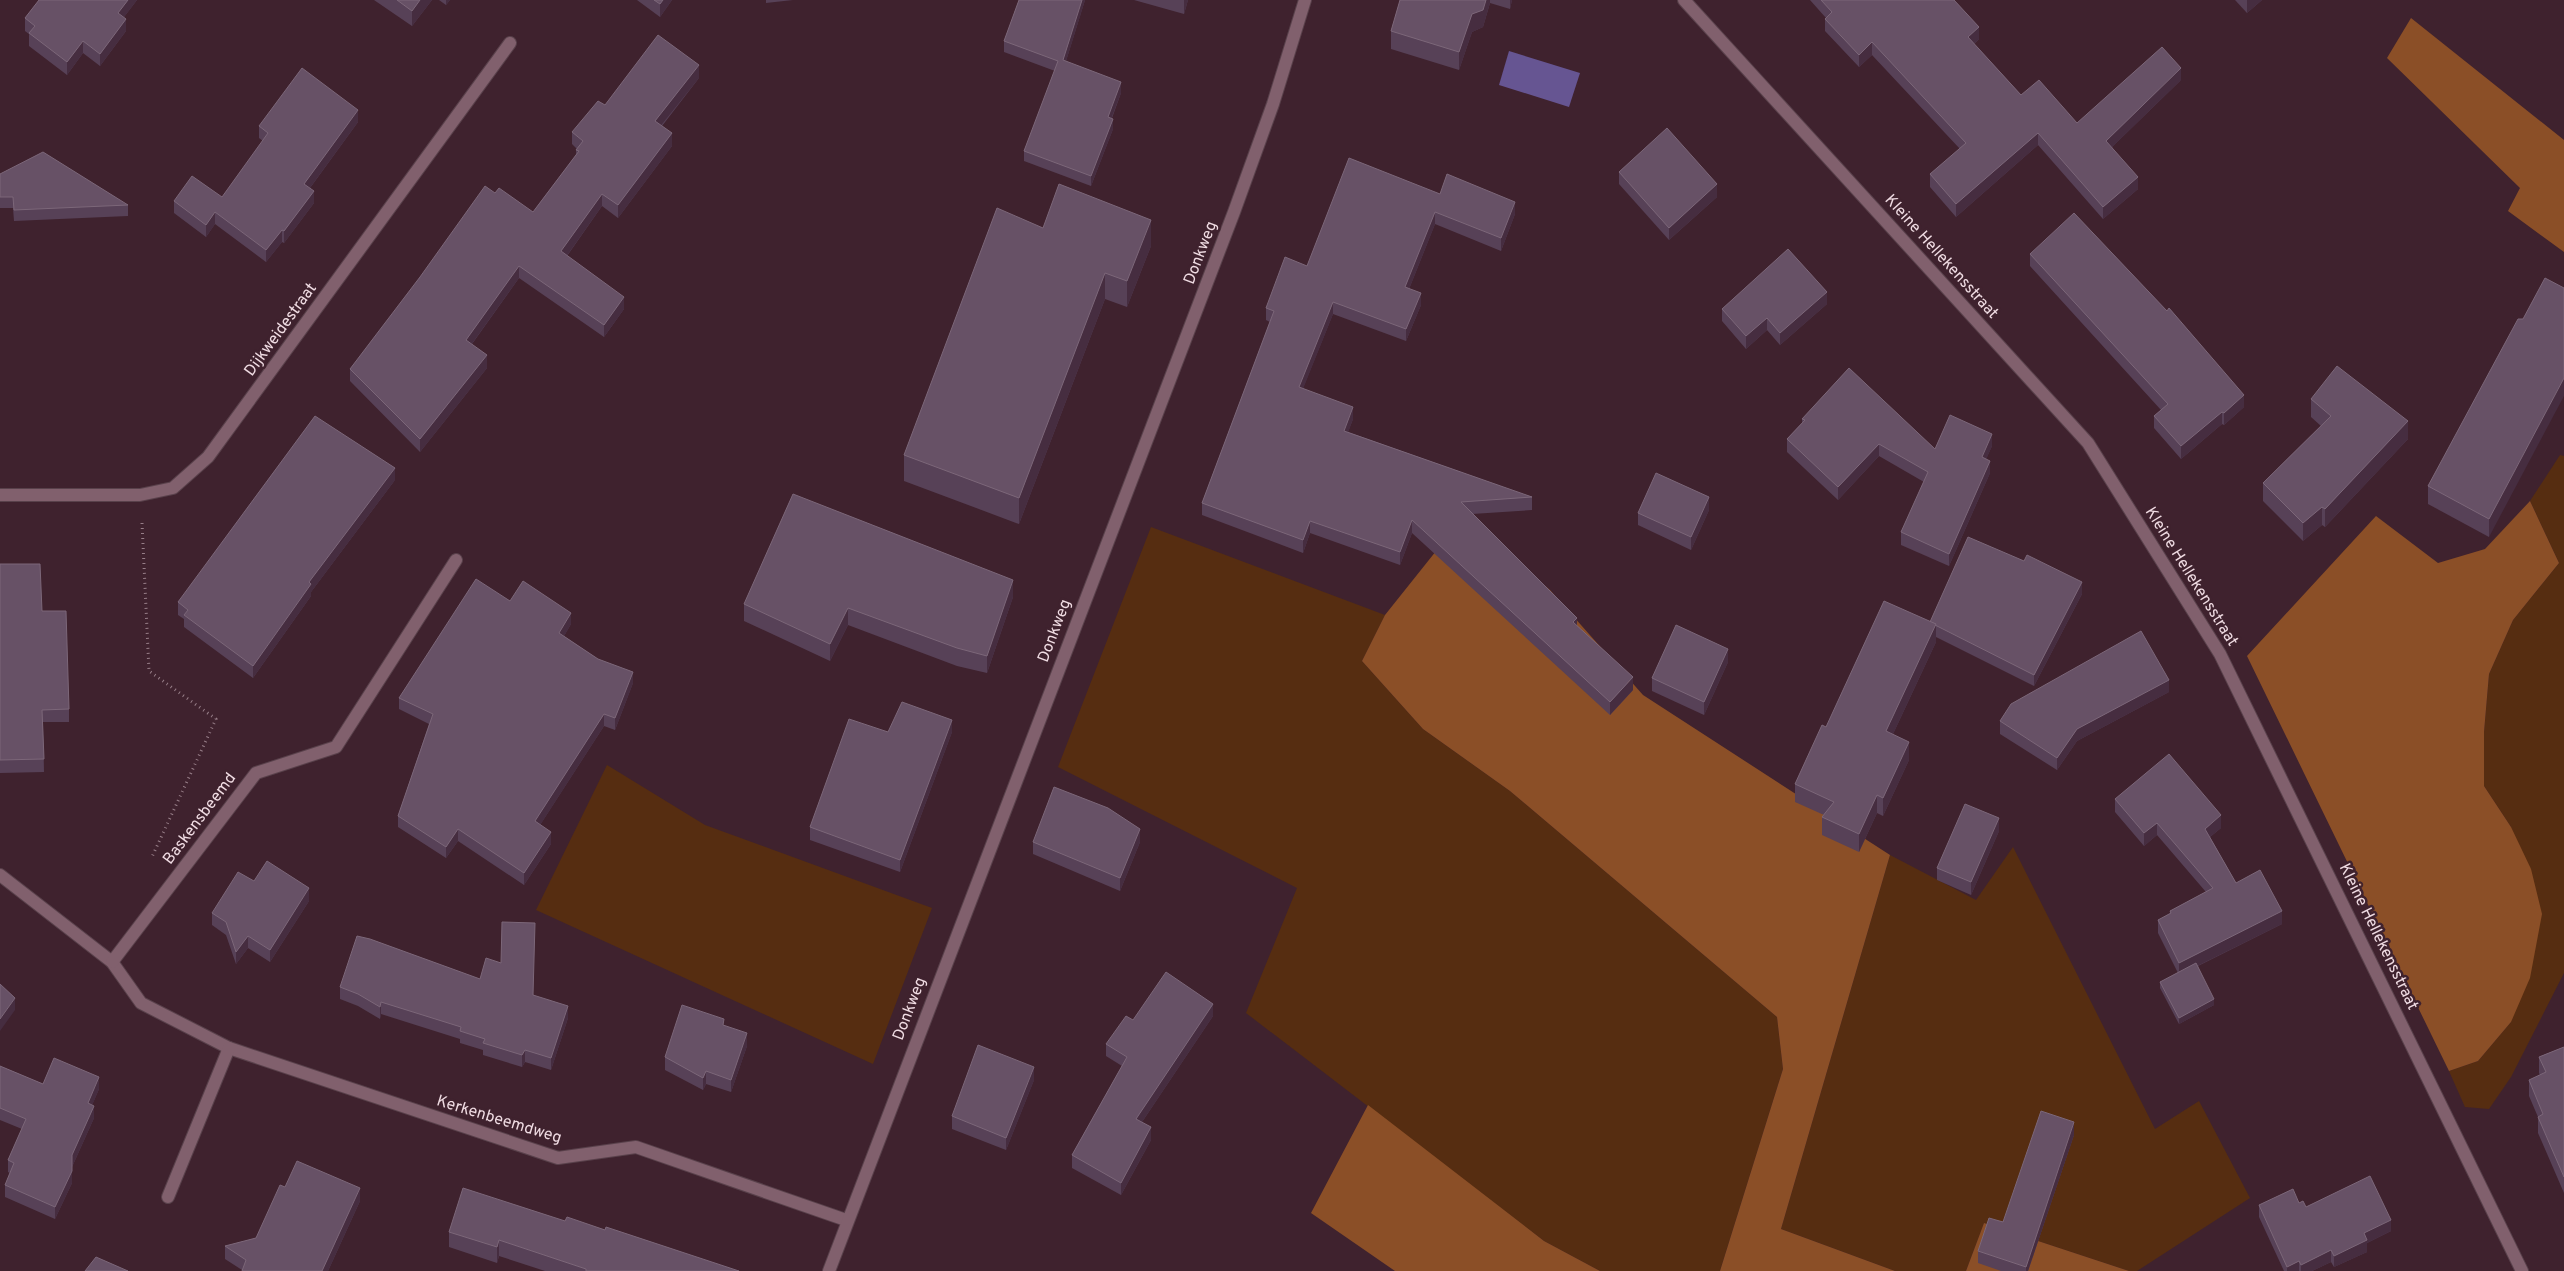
<svg xmlns="http://www.w3.org/2000/svg" width="2564" height="1271" font-family="Overpass,sans-serif">
<style>
.green{fill:#562d11}
.forest{fill:#8b4f27}
.water{fill:#665592}
.lines{fill:none;stroke-linecap:round;stroke-linejoin:round}
.minor-casing{stroke:#59414b;stroke-width:14}
.path{stroke:#977e88;stroke-width:3;stroke-dasharray:1 4;stroke-linecap:butt}
.minor{stroke:#81606d;stroke-width:12}
.wall{fill:#574157}
.shaded-wall{fill:#462d40}
.building{fill:#675166;stroke:#7c6779}
.labels{text-anchor:middle;dominant-baseline:central;stroke-width:5;stroke-linejoin:round;paint-order:stroke}
.street-label{font-size:16px;fill:#f0dce3;stroke:#3f222e}
</style>
<rect width="100%" height="100%" fill="#3f222e"/>
<g class="green">
<path d="M 2560,455 L 2564,456 L 2564,973 L 2511,1077 L 2489,1109 L 2465,1107 L 2449,1071 L 2478,1061 L 2511,1022 L 2511,827 L 2484,786 L 2484,732 L 2489,674 L 2513,620 L 2559,563 L 2530,501 Z"/>
<path d="M 1151,527 L 1385,615 L 1362,661 L 1423,729 L 1510,791 L 1777,1017 L 1783,1069 L 1720,1271 L 1600,1271 L 1544,1241 L 1246,1013 L 1297,888 L 1058,767 Z"/>
<path d="M 607,765 L 705,825 L 932,908 L 873,1064 L 536,910 Z"/>
<path d="M 2013,847 L 2155,1129 L 2199,1101 L 2250,1198 L 2137,1271 L 2129,1271 L 1984,1223 L 1966,1271 L 1895,1271 L 1781,1229 L 1890,855 L 1976,900 Z"/>
</g>
<g class="forest">
<path d="M 2411,18 L 2564,140 L 2564,252 L 2508,211 L 2520,188 L 2387,58 Z"/>
<path d="M 2530,501 L 2559,563 L 2513,620 L 2489,674 L 2484,732 L 2484,786 L 2511,827 L 2531,869 L 2542,914 L 2530,978 L 2511,1022 L 2478,1061 L 2449,1071 L 2247,656 L 2376,516 L 2438,563 L 2485,549 Z"/>
<path d="M 1464,516 L 1550,590 L 1643,695 L 1890,855 L 1781,1229 L 1895,1271 L 1720,1271 L 1783,1069 L 1777,1017 L 1510,791 L 1423,729 L 1362,661 L 1385,615 Z"/>
<path d="M 1368,1105 L 1544,1241 L 1600,1271 L 1395,1271 L 1311,1213 Z"/>
<path d="M 1984,1223 L 2129,1271 L 1966,1271 Z"/>
</g>
<path class="water" d="M 1509,51 L 1580,73 L 1569,107 L 1499,85 Z"/>
<g class="lines">
<g class="minor-casing">
<g id="minor">
<path d="M 1684,0 L 2088,443 L 2220,654 L 2522,1271"/>
<path d="M 0,495 L 140,495 L 173,488 L 208,457 L 510,43"/>
<path d="M 0,875 L 112,962 L 141,1003 L 229,1048 L 558,1158 L 636,1147 L 846,1220"/>
<path d="M 112,962 L 256,773 L 336,747 L 456,560"/>
<path d="M 168,1197 L 229,1048"/>
<path d="M 829,1271 L 1234,212 L 1273,104 L 1305,0"/>
</g>
</g>
<path class="path" d="M 142,523 L 149,671 L 216,719 L 151,859"/>
<use href="#minor" class="minor"/>
</g>
<g class="wall">
<path d="M 39,0 L 137,0 L 124,17 L 126,31 L 100,66 L 83,53 L 67,75 L 29,46 L 29,34 L 25,31 L 25,18 Z"/>
<path d="M 374,0 L 432,0 L 412,26 Z"/>
<path d="M 439,0 L 450,0 L 446,5 Z"/>
<path d="M 637,0 L 672,0 L 660,17 Z"/>
<path d="M 766,0 L 793,0 L 766,3 Z"/>
<path d="M 1019,0 L 1085,0 L 1066,61 L 1121,93 L 1112,118 L 1113,129 L 1091,186 L 1024,161 L 1024,151 L 1055,71 L 1004,52 L 1004,41 Z"/>
<path d="M 1134,0 L 1188,0 L 1184,14 Z"/>
<path d="M 1400,0 L 1512,0 L 1510,9 L 1490,3 L 1483,27 L 1472,32 L 1459,70 L 1391,49 L 1391,31 Z"/>
<path d="M 1810,0 L 1954,0 L 1979,39 L 1974,44 L 2021,95 L 2077,123 L 2181,80 L 2112,147 L 2138,189 L 2103,219 L 2038,145 L 1956,217 L 1930,187 L 1930,174 L 1960,149 L 1872,55 L 1859,67 L 1825,31 L 1825,19 L 1826,18 Z"/>
<path d="M 2235,0 L 2262,0 L 2247,13 Z"/>
<path d="M 699,78 L 662,126 L 672,146 L 618,218 L 602,206 L 567,256 L 624,309 L 604,337 L 519,278 L 472,344 L 487,368 L 420,452 L 350,381 L 350,369 L 495,193 L 533,212 L 576,155 L 576,150 L 577,149 L 572,144 L 572,132 L 605,105 Z"/>
<path d="M 358,122 L 310,188 L 314,203 L 284,243 L 282,242 L 266,262 L 215,224 L 206,237 L 174,213 L 174,201 L 222,197 L 263,141 L 259,138 L 259,126 Z"/>
<path d="M 1619,172 L 1717,197 L 1669,240 L 1619,184 Z"/>
<path d="M 0,174 L 128,205 L 128,216 L 14,221 L 13,208 L 0,208 Z"/>
<path d="M 1440,194 L 1515,214 L 1501,251 L 1435,224 L 1409,289 L 1421,305 L 1406,341 L 1333,314 L 1303,388 L 1353,419 L 1348,432 L 1532,497 L 1532,510 L 1472,514 L 1577,626 L 1633,690 L 1610,715 L 1412,533 L 1400,565 L 1310,533 L 1303,553 L 1202,515 L 1202,503 L 1270,322 L 1266,320 L 1266,308 L 1307,266 Z"/>
<path d="M 1043,228 L 1151,246 L 1127,307 L 1105,299 L 1019,524 L 904,481 L 904,455 Z"/>
<path d="M 2030,254 L 2244,407 L 2224,425 L 2222,424 L 2181,459 L 2154,428 L 2154,416 L 2161,410 L 2030,266 Z"/>
<path d="M 1827,304 L 1780,345 L 1767,330 L 1746,349 L 1722,321 L 1722,309 Z"/>
<path d="M 2523,319 L 2489,537 L 2428,504 L 2428,486 Z"/>
<path d="M 2311,399 L 2408,439 L 2325,527 L 2322,525 L 2303,541 L 2263,501 L 2263,483 L 2321,426 L 2311,417 Z"/>
<path d="M 1802,419 L 1935,449 L 1992,446 L 1986,459 L 1990,473 L 1949,566 L 1901,545 L 1901,532 L 1924,482 L 1879,456 L 1838,500 L 1787,452 L 1787,439 L 1802,423 Z"/>
<path d="M 395,480 L 311,592 L 311,596 L 253,678 L 184,627 L 184,619 L 178,615 L 178,602 Z"/>
<path d="M 1709,510 L 1691,550 L 1638,525 L 1638,513 Z"/>
<path d="M 2024,561 L 2082,594 L 2034,686 L 1936,637 L 1936,642 L 1893,734 L 1909,760 L 1883,816 L 1877,813 L 1859,852 L 1822,835 L 1822,817 L 1824,815 L 1795,802 L 1795,784 L 1826,727 L 1930,621 Z"/>
<path d="M 0,564 L 42,611 L 69,709 L 69,722 L 43,722 L 44,772 L 0,773 Z"/>
<path d="M 1013,597 L 987,673 L 957,666 L 848,625 L 830,661 L 744,621 L 744,604 Z"/>
<path d="M 510,601 L 571,624 L 564,636 L 633,683 L 615,730 L 604,726 L 540,825 L 551,844 L 524,885 L 458,841 L 446,858 L 398,827 L 398,816 L 429,724 L 399,709 L 399,698 Z"/>
<path d="M 1728,662 L 1704,715 L 1652,691 L 1652,678 Z"/>
<path d="M 2169,692 L 2077,741 L 2057,770 L 2000,734 L 2000,721 Z"/>
<path d="M 888,732 L 952,732 L 900,872 L 810,840 L 810,827 Z"/>
<path d="M 2115,799 L 2221,828 L 2210,837 L 2236,883 L 2282,924 L 2198,966 L 2214,1005 L 2179,1024 L 2160,988 L 2160,982 L 2178,973 L 2158,933 L 2158,920 L 2170,914 L 2170,911 L 2206,892 L 2157,835 L 2144,846 L 2115,812 Z"/>
<path d="M 1999,831 L 1971,895 L 1937,880 L 1937,868 Z"/>
<path d="M 1033,842 L 1140,842 L 1120,891 L 1033,854 Z"/>
<path d="M 309,901 L 270,962 L 248,948 L 236,964 L 226,935 L 212,925 L 212,913 Z"/>
<path d="M 480,979 L 533,995 L 568,1018 L 551,1070 L 525,1062 L 522,1067 L 483,1055 L 483,1050 L 460,1043 L 460,1039 L 381,1014 L 380,1019 L 358,1006 L 340,999 L 340,987 Z"/>
<path d="M 1213,1016 L 1142,1122 L 1151,1140 L 1121,1195 L 1072,1168 L 1072,1155 L 1122,1066 L 1106,1056 L 1106,1044 L 1133,1020 Z"/>
<path d="M 724,1025 L 747,1046 L 731,1092 L 706,1084 L 703,1090 L 665,1070 L 665,1057 Z"/>
<path d="M 2564,1047 L 2564,1193 L 2538,1133 L 2538,1117 L 2529,1096 L 2529,1080 L 2540,1075 L 2539,1073 L 2539,1057 Z"/>
<path d="M 0,1066 L 43,1084 L 99,1089 L 92,1105 L 94,1118 L 72,1167 L 72,1183 L 55,1219 L 5,1197 L 5,1185 L 10,1173 L 8,1172 L 8,1160 L 22,1129 L 0,1120 Z"/>
<path d="M 1034,1080 L 1006,1150 L 952,1129 L 952,1116 Z"/>
<path d="M 2074,1135 L 2028,1271 L 2001,1271 L 1978,1263 L 1978,1251 Z"/>
<path d="M 285,1187 L 360,1201 L 328,1271 L 242,1271 L 242,1270 L 225,1259 L 225,1246 L 256,1238 Z"/>
<path d="M 2299,1203 L 2306,1207 L 2391,1231 L 2367,1243 L 2367,1252 L 2334,1267 L 2331,1262 L 2312,1271 L 2284,1271 L 2259,1217 L 2259,1205 Z"/>
<path d="M 565,1221 L 739,1271 L 545,1271 L 499,1256 L 497,1263 L 449,1247 L 449,1232 Z"/>
</g>
<g class="shaded-wall">
<path d="M 128,0 L 137,0 L 118,25 L 118,13 Z"/>
<path d="M 420,0 L 432,0 L 412,26 L 412,11 Z"/>
<path d="M 446,0 L 450,0 L 446,5 Z"/>
<path d="M 663,0 L 672,0 L 660,17 L 660,4 Z"/>
<path d="M 1082,0 L 1085,0 L 1063,71 L 1063,60 Z"/>
<path d="M 1184,0 L 1188,0 L 1184,14 Z"/>
<path d="M 1486,0 L 1490,0 L 1490,3 L 1483,27 L 1472,32 L 1459,70 L 1459,52 L 1472,14 Z"/>
<path d="M 1510,0 L 1512,0 L 1510,9 Z"/>
<path d="M 2247,0 L 2262,0 L 2247,13 Z"/>
<path d="M 126,19 L 126,31 L 100,66 L 100,54 Z"/>
<path d="M 1979,27 L 1979,39 L 1968,49 L 1968,37 Z"/>
<path d="M 83,41 L 83,53 L 67,75 L 67,62 Z"/>
<path d="M 1872,42 L 1872,55 L 1859,67 L 1859,55 Z"/>
<path d="M 699,65 L 699,78 L 655,133 L 655,121 Z"/>
<path d="M 2181,68 L 2181,80 L 2106,153 L 2106,141 Z"/>
<path d="M 1121,82 L 1121,93 L 1108,127 L 1108,117 Z"/>
<path d="M 358,110 L 358,122 L 304,196 L 304,184 Z"/>
<path d="M 1113,119 L 1113,129 L 1091,186 L 1091,176 Z"/>
<path d="M 672,133 L 672,146 L 618,218 L 618,205 Z"/>
<path d="M 2038,133 L 2038,145 L 1956,217 L 1956,204 Z"/>
<path d="M 2138,177 L 2138,189 L 2103,219 L 2103,207 Z"/>
<path d="M 1717,184 L 1717,197 L 1669,240 L 1669,228 Z"/>
<path d="M 314,191 L 314,203 L 284,243 L 284,231 Z"/>
<path d="M 602,194 L 602,206 L 561,264 L 561,251 Z"/>
<path d="M 1515,202 L 1515,214 L 1501,251 L 1501,238 Z"/>
<path d="M 215,212 L 215,224 L 206,237 L 206,225 Z"/>
<path d="M 1435,212 L 1435,224 L 1405,299 L 1405,287 Z"/>
<path d="M 1151,220 L 1151,246 L 1127,307 L 1127,281 Z"/>
<path d="M 282,230 L 282,242 L 266,262 L 266,250 Z"/>
<path d="M 519,266 L 519,278 L 466,352 L 466,340 Z"/>
<path d="M 1105,273 L 1105,299 L 1019,524 L 1019,498 Z"/>
<path d="M 1827,292 L 1827,304 L 1780,345 L 1780,333 Z"/>
<path d="M 1421,293 L 1421,305 L 1406,341 L 1406,329 Z"/>
<path d="M 624,297 L 624,309 L 604,337 L 604,325 Z"/>
<path d="M 1333,302 L 1333,314 L 1299,399 L 1299,387 Z"/>
<path d="M 1767,318 L 1767,330 L 1746,349 L 1746,336 Z"/>
<path d="M 487,355 L 487,368 L 420,452 L 420,439 Z"/>
<path d="M 2564,378 L 2564,396 L 2489,537 L 2489,519 Z"/>
<path d="M 2244,395 L 2244,407 L 2224,425 L 2224,413 Z"/>
<path d="M 1353,407 L 1353,419 L 1344,443 L 1344,431 Z"/>
<path d="M 2222,412 L 2222,424 L 2181,459 L 2181,446 Z"/>
<path d="M 2408,421 L 2408,439 L 2325,527 L 2325,509 Z"/>
<path d="M 1992,434 L 1992,446 L 1982,469 L 1982,457 Z"/>
<path d="M 1879,444 L 1879,456 L 1838,500 L 1838,487 Z"/>
<path d="M 1990,461 L 1990,473 L 1949,566 L 1949,554 Z"/>
<path d="M 395,468 L 395,480 L 311,592 L 311,596 L 253,678 L 253,666 L 309,582 Z"/>
<path d="M 1709,497 L 1709,510 L 1691,550 L 1691,537 Z"/>
<path d="M 2322,507 L 2322,525 L 2303,541 L 2303,523 Z"/>
<path d="M 1412,520 L 1412,533 L 1400,565 L 1400,552 Z"/>
<path d="M 1310,521 L 1310,533 L 1303,553 L 1303,540 Z"/>
<path d="M 1013,580 L 1013,597 L 987,673 L 987,656 Z"/>
<path d="M 2082,582 L 2082,594 L 2034,686 L 2034,675 Z"/>
<path d="M 848,608 L 848,625 L 830,661 L 830,644 Z"/>
<path d="M 571,613 L 571,624 L 559,645 L 559,633 Z"/>
<path d="M 1577,618 L 1577,630 L 1573,622 Z"/>
<path d="M 1936,624 L 1936,642 L 1886,749 L 1886,731 Z"/>
<path d="M 1728,649 L 1728,662 L 1704,715 L 1704,702 Z"/>
<path d="M 633,672 L 633,683 L 615,730 L 615,718 Z"/>
<path d="M 1633,677 L 1633,690 L 1610,715 L 1610,702 Z"/>
<path d="M 2169,680 L 2169,692 L 2077,741 L 2057,770 L 2057,758 L 2077,729 Z"/>
<path d="M 604,714 L 604,726 L 535,833 L 535,821 Z"/>
<path d="M 952,720 L 952,732 L 900,872 L 900,860 Z"/>
<path d="M 1909,742 L 1909,760 L 1883,816 L 1883,798 Z"/>
<path d="M 1877,795 L 1877,813 L 1859,852 L 1859,834 Z"/>
<path d="M 2221,815 L 2221,828 L 2205,841 L 2205,829 Z"/>
<path d="M 1999,818 L 1999,831 L 1971,895 L 1971,882 Z"/>
<path d="M 2157,823 L 2157,835 L 2144,846 L 2144,833 Z"/>
<path d="M 458,829 L 458,841 L 446,858 L 446,847 Z"/>
<path d="M 1140,829 L 1140,842 L 1120,891 L 1120,878 Z"/>
<path d="M 551,832 L 551,844 L 524,885 L 524,873 Z"/>
<path d="M 309,888 L 309,901 L 270,962 L 270,950 Z"/>
<path d="M 2282,911 L 2282,924 L 2179,975 L 2179,963 Z"/>
<path d="M 248,936 L 248,948 L 236,964 L 236,952 Z"/>
<path d="M 15,998 L 15,1010 L 0,1031 L 0,1019 Z"/>
<path d="M 2214,999 L 2214,1005 L 2179,1024 L 2179,1018 Z"/>
<path d="M 381,1002 L 381,1014 L 380,1019 L 380,1007 Z"/>
<path d="M 1213,1004 L 1213,1016 L 1136,1131 L 1136,1119 Z"/>
<path d="M 568,1006 L 568,1018 L 551,1070 L 551,1058 Z"/>
<path d="M 747,1033 L 747,1046 L 731,1092 L 731,1080 Z"/>
<path d="M 525,1050 L 525,1062 L 522,1067 L 522,1055 Z"/>
<path d="M 1034,1067 L 1034,1080 L 1006,1150 L 1006,1138 Z"/>
<path d="M 706,1071 L 706,1084 L 703,1090 L 703,1078 Z"/>
<path d="M 99,1077 L 99,1089 L 88,1115 L 88,1103 Z"/>
<path d="M 94,1106 L 94,1118 L 72,1167 L 72,1183 L 55,1219 L 55,1207 L 72,1155 Z"/>
<path d="M 2074,1122 L 2074,1135 L 2028,1271 L 2026,1271 L 2026,1267 Z"/>
<path d="M 1151,1127 L 1151,1140 L 1121,1195 L 1121,1183 Z"/>
<path d="M 360,1188 L 360,1201 L 328,1271 L 322,1271 Z"/>
<path d="M 2391,1220 L 2391,1231 L 2367,1243 L 2367,1252 L 2334,1267 L 2334,1256 L 2364,1233 Z"/>
<path d="M 499,1240 L 499,1256 L 497,1263 L 497,1247 Z"/>
<path d="M 2331,1250 L 2331,1262 L 2312,1271 L 2301,1271 L 2301,1265 Z"/>
<path d="M 2299,1261 L 2299,1271 L 2287,1271 L 2287,1267 Z"/>
</g>
<g class="building">
<path d="M 39,0 L 128,0 L 118,13 L 126,19 L 100,54 L 83,41 L 67,62 L 29,33 L 35,26 L 25,18 Z"/>
<path d="M 397,0 L 420,0 L 412,11 Z"/>
<path d="M 654,0 L 663,0 L 660,4 Z"/>
<path d="M 1019,0 L 1082,0 L 1063,60 L 1121,82 L 1108,117 L 1113,119 L 1091,176 L 1024,151 L 1058,61 L 1004,41 Z"/>
<path d="M 1400,0 L 1486,0 L 1483,10 L 1472,14 L 1459,52 L 1391,31 Z"/>
<path d="M 1821,0 L 1954,0 L 1979,27 L 1968,37 L 2021,95 L 2039,80 L 2077,123 L 2162,47 L 2181,68 L 2106,141 L 2138,177 L 2103,207 L 2038,133 L 1956,204 L 1930,174 L 1966,143 L 1872,42 L 1859,55 L 1825,19 L 1832,12 Z"/>
<path d="M 658,35 L 699,65 L 655,121 L 672,133 L 618,205 L 602,194 L 561,251 L 624,297 L 604,325 L 519,266 L 466,340 L 487,355 L 420,439 L 350,369 L 420,277 L 485,186 L 495,193 L 499,188 L 533,212 L 579,151 L 576,150 L 583,141 L 572,132 L 598,101 L 605,105 Z"/>
<path d="M 302,68 L 358,110 L 304,184 L 314,191 L 284,231 L 282,230 L 266,250 L 215,212 L 206,225 L 174,201 L 192,176 L 222,197 L 268,133 L 259,126 Z"/>
<path d="M 1667,128 L 1717,184 L 1669,228 L 1619,172 Z"/>
<path d="M 43,152 L 128,205 L 14,210 L 13,197 L 0,197 L 0,174 Z"/>
<path d="M 1349,158 L 1440,194 L 1447,174 L 1515,202 L 1501,238 L 1435,212 L 1405,287 L 1421,293 L 1406,329 L 1333,302 L 1299,387 L 1353,407 L 1344,431 L 1532,497 L 1461,502 L 1577,618 L 1573,622 L 1633,677 L 1610,702 L 1412,520 L 1400,552 L 1310,521 L 1303,540 L 1202,503 L 1274,311 L 1266,308 L 1285,257 L 1307,266 Z"/>
<path d="M 1059,184 L 1151,220 L 1127,281 L 1105,273 L 1019,498 L 904,455 L 997,208 L 1043,228 Z"/>
<path d="M 2074,213 L 2167,311 L 2169,308 L 2244,395 L 2224,413 L 2222,412 L 2181,446 L 2154,416 L 2168,404 L 2030,254 Z"/>
<path d="M 1788,249 L 1827,292 L 1780,333 L 1767,318 L 1746,336 L 1722,309 Z"/>
<path d="M 2545,278 L 2564,288 L 2564,378 L 2489,519 L 2428,486 L 2518,319 L 2523,319 Z"/>
<path d="M 2337,366 L 2408,421 L 2325,509 L 2322,507 L 2303,523 L 2263,483 L 2331,416 L 2311,399 Z"/>
<path d="M 1849,368 L 1935,449 L 1950,415 L 1992,434 L 1982,457 L 1990,461 L 1949,554 L 1901,532 L 1928,472 L 1879,444 L 1838,487 L 1787,439 L 1805,420 L 1802,419 Z"/>
<path d="M 315,416 L 395,468 L 309,582 L 311,584 L 253,666 L 184,615 L 188,610 L 178,602 Z"/>
<path d="M 1656,473 L 1709,497 L 1691,537 L 1638,513 Z"/>
<path d="M 793,494 L 1013,580 L 987,656 L 957,648 L 848,608 L 830,644 L 744,604 Z"/>
<path d="M 1968,537 L 2024,561 L 2027,555 L 2082,582 L 2034,675 L 1935,625 L 1936,624 L 1930,622 Z"/>
<path d="M 0,564 L 40,564 L 42,611 L 66,611 L 69,709 L 42,710 L 44,759 L 0,760 Z"/>
<path d="M 476,579 L 510,601 L 523,581 L 571,613 L 559,633 L 598,659 L 633,672 L 615,718 L 604,714 L 535,821 L 551,832 L 524,873 L 458,829 L 446,847 L 398,816 L 433,714 L 399,698 Z"/>
<path d="M 1884,601 L 1936,624 L 1886,731 L 1909,742 L 1883,798 L 1877,795 L 1859,834 L 1822,817 L 1834,802 L 1795,784 L 1822,725 L 1826,727 Z"/>
<path d="M 1676,625 L 1728,649 L 1704,702 L 1652,678 Z"/>
<path d="M 2141,631 L 2169,680 L 2077,729 L 2057,758 L 2000,721 L 2011,704 Z"/>
<path d="M 902,702 L 952,720 L 900,860 L 810,827 L 849,719 L 888,732 Z"/>
<path d="M 2169,754 L 2221,815 L 2205,829 L 2236,883 L 2260,870 L 2282,911 L 2179,963 L 2158,920 L 2171,913 L 2170,911 L 2213,888 L 2157,823 L 2144,833 L 2115,799 Z"/>
<path d="M 1054,787 L 1108,808 L 1140,829 L 1120,878 L 1033,842 Z"/>
<path d="M 1965,804 L 1999,818 L 1971,882 L 1937,868 Z"/>
<path d="M 267,861 L 309,888 L 270,950 L 248,936 L 236,952 L 226,922 L 212,913 L 238,872 L 254,881 Z"/>
<path d="M 502,922 L 535,923 L 533,995 L 568,1006 L 551,1058 L 525,1050 L 522,1055 L 483,1043 L 485,1039 L 460,1031 L 461,1027 L 381,1002 L 380,1007 L 358,994 L 340,987 L 357,936 L 370,939 L 480,979 L 486,958 L 501,963 Z"/>
<path d="M 2196,963 L 2214,999 L 2179,1018 L 2160,982 Z"/>
<path d="M 1166,972 L 1213,1004 L 1136,1119 L 1151,1127 L 1121,1183 L 1072,1155 L 1127,1057 L 1106,1044 L 1126,1016 L 1133,1020 Z"/>
<path d="M 0,984 L 15,998 L 0,1019 Z"/>
<path d="M 682,1005 L 724,1019 L 723,1025 L 747,1033 L 731,1080 L 706,1071 L 703,1078 L 665,1057 Z"/>
<path d="M 978,1045 L 1034,1067 L 1006,1138 L 952,1116 Z"/>
<path d="M 2564,1047 L 2564,1177 L 2538,1117 L 2543,1114 L 2529,1080 L 2546,1072 L 2539,1057 Z"/>
<path d="M 54,1058 L 99,1077 L 88,1103 L 94,1106 L 72,1155 L 72,1171 L 55,1207 L 5,1185 L 14,1163 L 8,1160 L 26,1119 L 0,1108 L 0,1066 L 43,1084 Z"/>
<path d="M 2041,1111 L 2074,1122 L 2026,1267 L 1978,1251 L 1989,1218 L 2003,1222 Z"/>
<path d="M 297,1161 L 360,1188 L 322,1271 L 242,1271 L 246,1260 L 225,1246 L 256,1238 L 280,1185 L 285,1187 Z"/>
<path d="M 2370,1176 L 2391,1220 L 2364,1233 L 2367,1240 L 2334,1256 L 2331,1250 L 2301,1265 L 2299,1261 L 2287,1267 L 2259,1205 L 2293,1189 L 2299,1203 L 2303,1201 L 2306,1207 Z"/>
<path d="M 463,1188 L 565,1221 L 567,1217 L 605,1230 L 606,1227 L 739,1271 L 586,1271 L 586,1269 L 499,1240 L 497,1247 L 449,1232 Z"/>
<path d="M 96,1257 L 128,1271 L 85,1271 Z"/>
</g>
<g class="labels">
<g class="street-label">
<text transform="translate(1201 253) rotate(-69)">Donkweg</text>
<text transform="translate(1941 257) rotate(48)">Kleine Hellekensstraat</text>
<text transform="translate(281 330) rotate(-54)">Dijkweidestraat</text>
<text transform="translate(2191 577) rotate(58)">Kleine Hellekensstraat</text>
<text transform="translate(1055 631) rotate(-69)">Donkweg</text>
<text transform="translate(200 819) rotate(-53)">Baskensbeemd</text>
<text transform="translate(2378 937) rotate(64)">Kleine Hellekensstraat</text>
<text transform="translate(910 1009) rotate(-69)">Donkweg</text>
<text transform="translate(499 1120) rotate(17)">Kerkenbeemdweg</text>
</g>
</g>
</svg>
